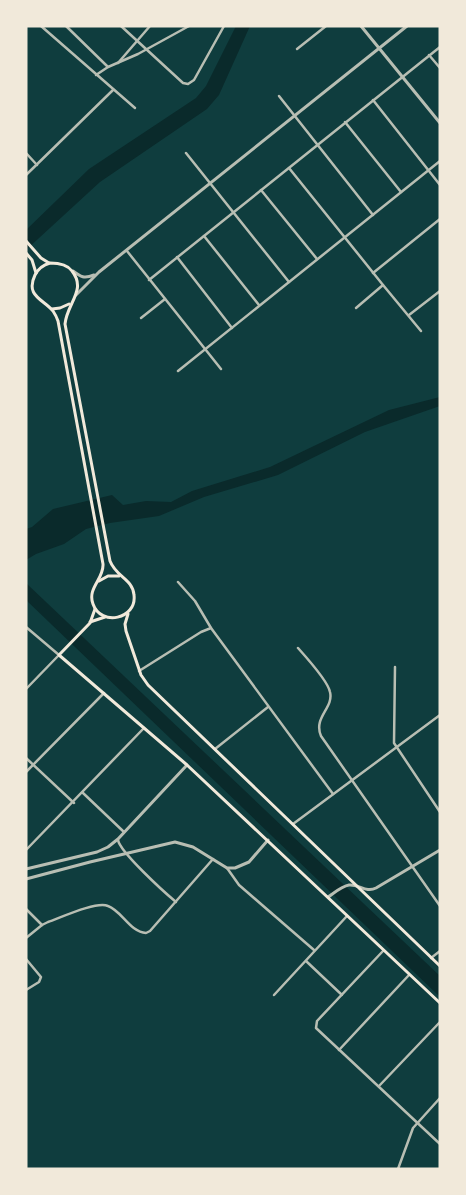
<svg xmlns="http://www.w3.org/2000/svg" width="466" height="1195" font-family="Jost,sans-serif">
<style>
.water{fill:#0a2a2b}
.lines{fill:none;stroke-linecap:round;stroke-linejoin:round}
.minor{stroke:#b8beb3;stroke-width:2.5}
.tertiary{stroke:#b8beb3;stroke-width:3}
.secondary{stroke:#f1e9da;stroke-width:3}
</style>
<rect width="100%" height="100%" fill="#0f3d3e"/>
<g class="water">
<path d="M 236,26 L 250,26 L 219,95 L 207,109 L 100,182 L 26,250 L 26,230 L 89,169 L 196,98 L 206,86 Z"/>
<path d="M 440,397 L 440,406 L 365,432 L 278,475 L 204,497 L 159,516 L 110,523 L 86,529 L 64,544 L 36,554 L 26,560 L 26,529 L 32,527 L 53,509 L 112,495 L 123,505 L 146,501 L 171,502 L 192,491 L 270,467 L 389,410 Z"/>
<path d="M 26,583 L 440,976 L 440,997 L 26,600 Z"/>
</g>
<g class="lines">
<g class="minor">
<path d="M 41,26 L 135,108"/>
<path d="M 66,26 L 108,67"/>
<path d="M 121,26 L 183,83 L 188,84 L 194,80 L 224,26"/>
<path d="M 297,49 L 326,26"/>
<path d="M 429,55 L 440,68"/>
<path d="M 118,63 L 150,26"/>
<path d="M 96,75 L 108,67 L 138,54 L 189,26"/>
<path d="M 279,96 L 373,215"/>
<path d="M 373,100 L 440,185"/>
<path d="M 345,122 L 401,192"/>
<path d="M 26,153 L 37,165"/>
<path d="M 186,153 L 289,282"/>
<path d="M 289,168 L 383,285 L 421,331"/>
<path d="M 26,175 L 113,90"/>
<path d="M 261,190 L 317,259"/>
<path d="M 204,236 L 259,305"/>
<path d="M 127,251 L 221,369"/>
<path d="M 177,257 L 232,328"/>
<path d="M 373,273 L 440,219"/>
<path d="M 149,280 L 440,47"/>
<path d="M 356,308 L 383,285"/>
<path d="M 409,315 L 440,291"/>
<path d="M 141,318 L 165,299"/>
<path d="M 178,371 L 440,161"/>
<path d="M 178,582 L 195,601 L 211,628 L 333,794"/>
<path d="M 26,627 L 59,655 L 26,689"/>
<path d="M 298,648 C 306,657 328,681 330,692 C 334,708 313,717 321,736 L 440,906"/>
<path d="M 395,667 L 394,743 L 440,812"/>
<path d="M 139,671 L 201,632 L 211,628"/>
<path d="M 215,749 L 268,707"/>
<path d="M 26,758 L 74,803"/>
<path d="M 26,772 L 104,693"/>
<path d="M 83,793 L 124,832"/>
<path d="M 293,824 L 440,715"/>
<path d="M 118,840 C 120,852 164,892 176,902"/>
<path d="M 26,850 L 144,728"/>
<path d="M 227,868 L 239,885 L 314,950"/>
<path d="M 26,909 L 42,925"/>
<path d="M 26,938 L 42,925 L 48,922 C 60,918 96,901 108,906 C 122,911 130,932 146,933 L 150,931 L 213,859"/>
<path d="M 383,951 L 317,1021 L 316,1028 L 440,1144"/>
<path d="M 431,958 L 440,951"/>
<path d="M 26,959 L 41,977 L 39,982 L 26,990"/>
<path d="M 306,961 L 342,995"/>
<path d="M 274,995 L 347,916"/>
<path d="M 339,1050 L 409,975"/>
<path d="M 379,1086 L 440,1022"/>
<path d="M 398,1169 L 413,1128 L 440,1098"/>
</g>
<g class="tertiary">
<path d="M 361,26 L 440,123"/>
<path d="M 73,271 C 81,277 84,279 94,275"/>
<path d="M 76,295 L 99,272 L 407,26"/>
<path d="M 26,869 L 97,852 L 108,847 L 118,839 L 187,765"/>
<path d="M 26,879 L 90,862 L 175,842 L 193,847 L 227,868 L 235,868 L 249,862 L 268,840"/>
<path d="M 328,897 C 334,893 342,886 349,885 C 359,884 366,893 376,888 L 440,850"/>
</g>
<g class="secondary">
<path d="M 26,241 L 41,258 L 49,263"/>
<path d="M 26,253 L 32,260 L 36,273"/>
<path d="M 50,263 C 58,263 67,264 72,271 C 87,290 67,303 65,324 L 110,561 C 116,577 133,579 134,595 C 137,619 101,627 93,604 C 87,588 104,579 103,564 L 58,321 C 57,318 55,314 53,311 C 43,299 25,296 35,275 C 38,269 43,265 50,263 Z"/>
<path d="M 52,309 L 60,308 L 69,304"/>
<path d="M 99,581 L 108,576 L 119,576"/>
<path d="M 95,609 L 90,623 L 59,655 L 187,765 L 440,1003"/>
<path d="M 128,614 L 125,624 L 126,631 L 141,675 L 148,685 L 440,966"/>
<path d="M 90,622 L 105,617"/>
</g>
</g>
<rect width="466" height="1195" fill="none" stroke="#f1e9da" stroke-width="55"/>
</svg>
